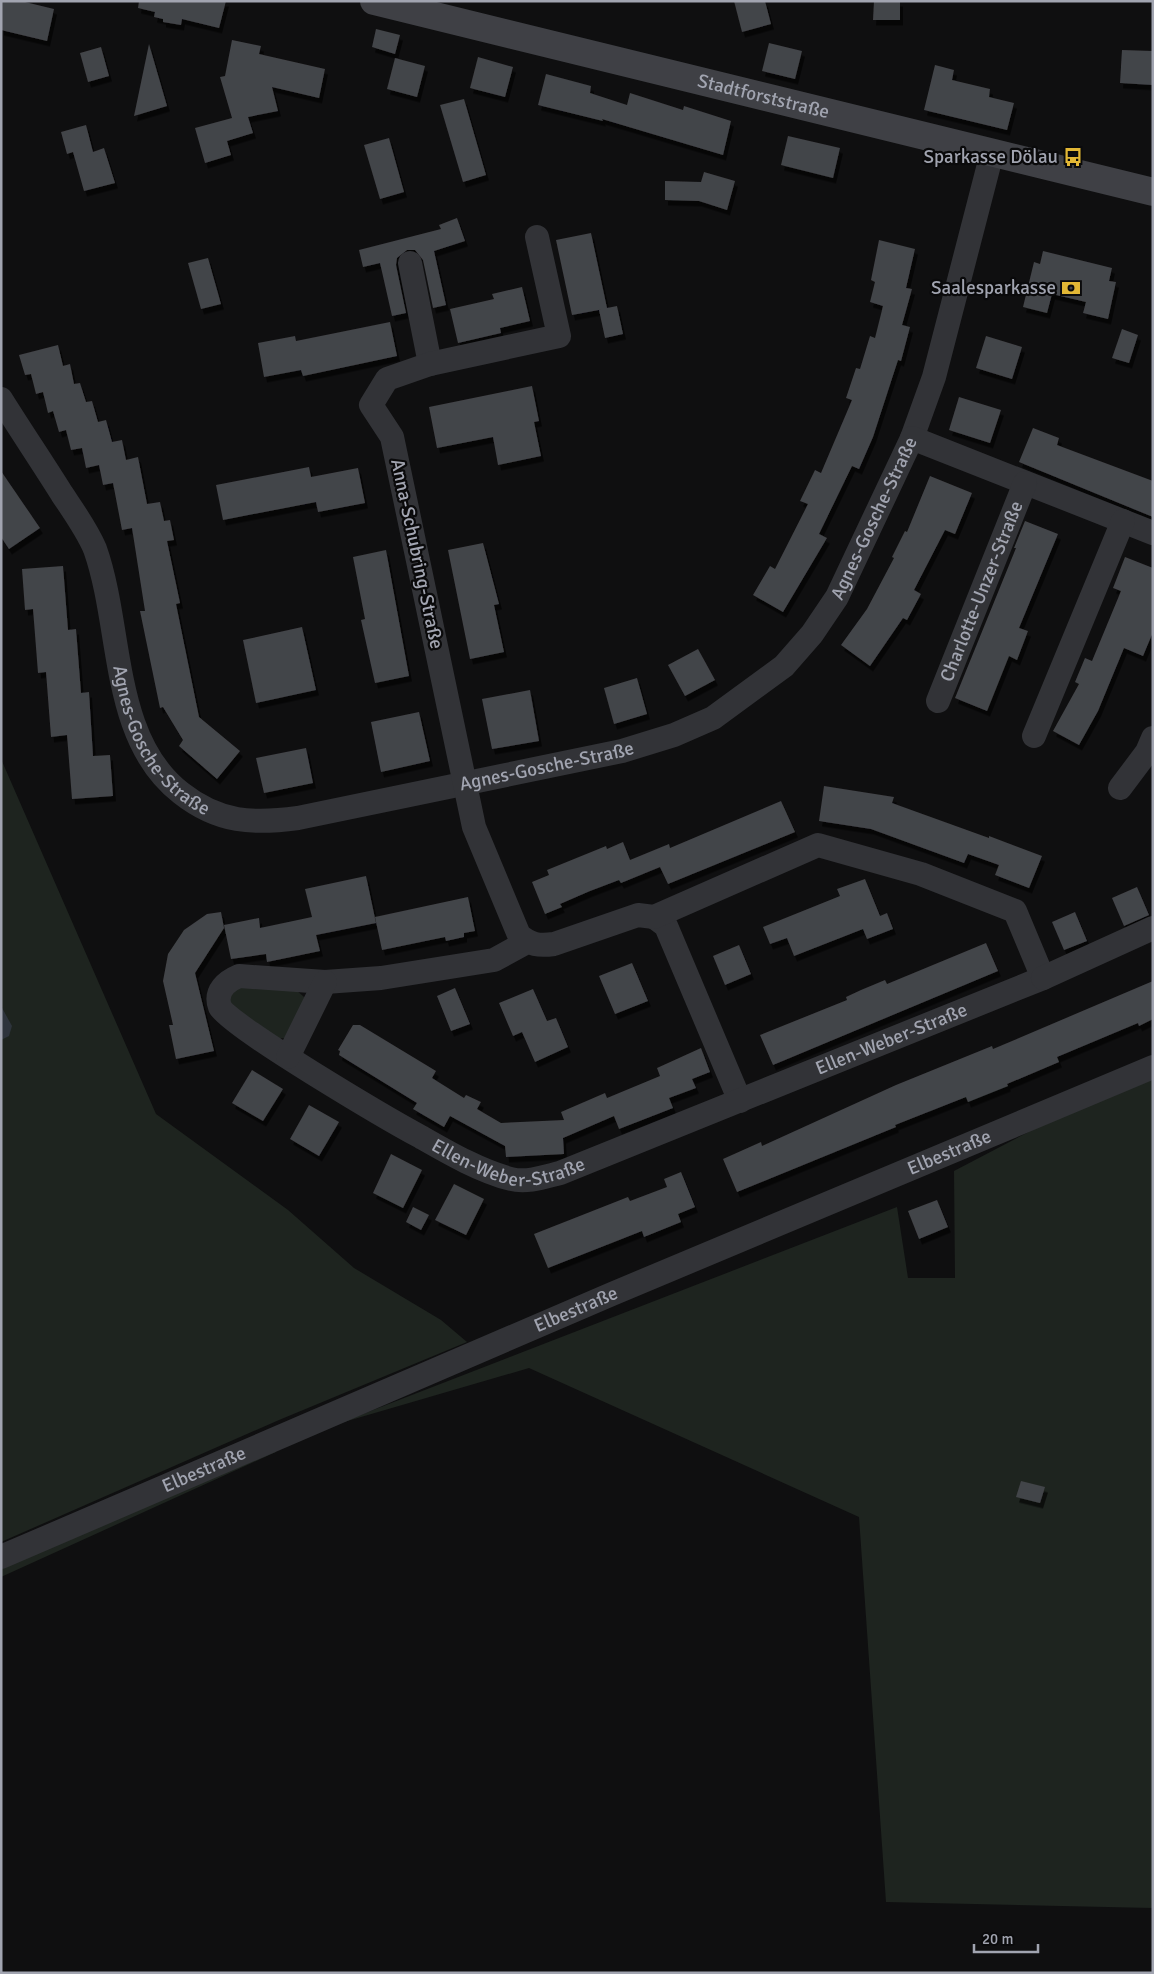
<svg xmlns="http://www.w3.org/2000/svg" width="1154" height="1974" font-family="Signika,sans-serif">
<style>
.green{fill:#1e241f}
.water{fill:#2e343c}
.building{fill:#434448;filter:url(#shadow)}
.lines{fill:none;stroke-linecap:round;stroke-linejoin:round}
.minor{stroke:#323337;stroke-width:24}
.secondary{stroke:#3f4045;stroke-width:28}
.labels{text-anchor:middle;dominant-baseline:central;stroke-width:4.5;stroke-linejoin:round;paint-order:stroke}
.street-label{font-size:19px;fill:#a1a4b0;stroke:#0a0a0b}
.poi-label{font-size:19px;fill:#a1a4b0;stroke:#0a0a0b;text-anchor:end}
</style>
<defs>
<filter id="shadow"><feDropShadow dx="3" dy="5.5" stdDeviation="0" flood-color="#0009"/></filter>
</defs>
<rect width="100%" height="100%" fill="#0f0f10"/>
<g class="green">
<path d="M 1,759 L 156,1114 L 288,1210 L 354,1268 L 441,1320 L 467,1342 L 279,1420 L 1,1542 Z"/>
<path d="M 238,986 L 295,989 L 304,997 L 303,1012 L 286,1038 L 273,1039 L 236,1010 L 229,1000 L 230,992 Z"/>
<path d="M 1153,1079 L 1153,1908 L 886,1902 L 859,1517 L 529,1368 L 337,1424 L 897,1207 L 908,1278 L 955,1278 L 954,1171 L 1057,1117 Z"/>
<path d="M 274,1440 L 276,1452 L 1,1577 L 1,1557 Z"/>
</g>
<path class="water" d="M 1,1006 L 12,1026 L 9,1036 L 1,1040 Z"/>
<g class="building">
<path d="M 1,1 L 21,1 L 54,9 L 47,41 L 1,30 Z"/>
<path d="M 139,1 L 226,1 L 219,28 L 182,19 L 181,25 L 163,22 L 163,19 L 154,17 L 155,12 L 138,8 Z"/>
<path d="M 734,1 L 765,1 L 771,24 L 742,32 Z"/>
<path d="M 874,1 L 900,1 L 900,20 L 873,20 Z"/>
<path d="M 376,29 L 400,35 L 395,54 L 372,47 Z"/>
<path d="M 232,40 L 261,46 L 259,54 L 325,69 L 319,98 L 272,87 L 278,111 L 248,117 L 253,133 L 227,141 L 231,155 L 205,163 L 195,128 L 232,118 L 220,77 L 225,76 Z"/>
<path d="M 769,43 L 802,51 L 795,79 L 762,71 Z"/>
<path d="M 149,44 L 167,106 L 134,116 Z"/>
<path d="M 101,47 L 109,76 L 88,82 L 80,53 Z"/>
<path d="M 1122,50 L 1153,51 L 1153,85 L 1120,83 Z"/>
<path d="M 478,57 L 513,67 L 505,97 L 470,88 Z"/>
<path d="M 395,58 L 425,66 L 417,97 L 387,89 Z"/>
<path d="M 935,65 L 954,70 L 952,80 L 990,89 L 989,97 L 1014,103 L 1007,130 L 924,110 Z"/>
<path d="M 546,74 L 591,86 L 590,93 L 627,105 L 630,93 L 683,110 L 684,106 L 731,121 L 723,155 L 602,119 L 603,121 L 538,105 Z"/>
<path d="M 464,99 L 486,175 L 463,182 L 440,105 Z"/>
<path d="M 86,125 L 93,152 L 104,148 L 115,183 L 84,191 L 73,152 L 67,154 L 61,132 Z"/>
<path d="M 788,136 L 840,148 L 833,178 L 781,165 Z"/>
<path d="M 389,138 L 404,192 L 380,199 L 364,145 Z"/>
<path d="M 704,172 L 735,181 L 727,210 L 699,201 L 665,200 L 665,181 L 701,182 Z"/>
<path d="M 457,218 L 465,241 L 434,251 L 446,305 L 433,308 L 423,260 L 415,250 L 407,250 L 397,258 L 396,265 L 406,313 L 392,316 L 380,263 L 363,267 L 359,250 L 441,229 L 439,225 Z"/>
<path d="M 591,233 L 607,308 L 617,306 L 623,334 L 605,338 L 599,310 L 604,309 L 572,315 L 556,240 Z"/>
<path d="M 879,240 L 915,249 L 906,288 L 912,289 L 902,325 L 910,327 L 901,361 L 898,360 L 873,437 L 859,469 L 852,466 L 819,534 L 827,538 L 783,612 L 753,595 L 770,566 L 775,569 L 808,504 L 800,501 L 815,470 L 821,473 L 852,400 L 846,398 L 856,368 L 860,369 L 870,336 L 875,338 L 883,306 L 870,302 L 875,282 L 871,280 Z"/>
<path d="M 1043,251 L 1112,268 L 1109,281 L 1116,282 L 1108,319 L 1083,313 L 1086,302 L 1052,294 L 1047,313 L 1023,307 L 1034,262 L 1040,264 Z"/>
<path d="M 208,258 L 221,304 L 201,309 L 188,263 Z"/>
<path d="M 522,287 L 530,321 L 500,328 L 501,333 L 458,343 L 450,309 L 494,299 L 492,294 Z"/>
<path d="M 390,322 L 397,356 L 303,376 L 301,370 L 264,377 L 258,343 L 295,336 L 296,341 Z"/>
<path d="M 1122,329 L 1138,335 L 1129,363 L 1112,358 Z"/>
<path d="M 986,336 L 1022,347 L 1012,379 L 976,368 Z"/>
<path d="M 58,345 L 63,366 L 70,364 L 74,384 L 80,383 L 86,402 L 92,401 L 98,422 L 106,420 L 112,442 L 122,440 L 126,460 L 138,457 L 147,504 L 160,502 L 164,521 L 170,520 L 174,540 L 167,541 L 180,603 L 176,604 L 199,717 L 240,751 L 217,779 L 179,746 L 183,740 L 163,707 L 160,708 L 140,611 L 145,611 L 132,528 L 122,530 L 113,483 L 103,485 L 99,465 L 86,468 L 82,448 L 71,450 L 66,430 L 59,432 L 53,411 L 48,413 L 43,392 L 36,394 L 31,374 L 25,375 L 19,355 Z"/>
<path d="M 532,386 L 539,421 L 534,422 L 541,456 L 498,465 L 493,437 L 437,448 L 429,407 Z"/>
<path d="M 959,397 L 1001,410 L 990,443 L 949,430 Z"/>
<path d="M 1033,428 L 1059,438 L 1057,445 L 1153,481 L 1153,517 L 1019,462 Z"/>
<path d="M 309,467 L 311,477 L 358,468 L 365,503 L 318,512 L 316,502 L 223,520 L 216,485 Z"/>
<path d="M 1,471 L 40,528 L 9,549 L 1,537 Z"/>
<path d="M 930,476 L 972,493 L 955,534 L 945,530 L 914,590 L 921,594 L 907,620 L 903,618 L 870,666 L 841,645 L 867,609 L 894,558 L 892,557 L 905,531 L 907,532 Z"/>
<path d="M 1025,521 L 1058,534 L 1019,628 L 1028,631 L 1017,660 L 1009,656 L 987,711 L 955,698 L 1016,548 L 1014,548 Z"/>
<path d="M 483,543 L 499,604 L 494,605 L 504,652 L 470,659 L 448,550 Z"/>
<path d="M 386,550 L 409,676 L 375,683 L 361,620 L 365,619 L 353,557 Z"/>
<path d="M 1125,557 L 1153,568 L 1153,632 L 1143,656 L 1124,648 L 1098,711 L 1079,745 L 1053,731 L 1079,684 L 1075,682 L 1085,658 L 1092,661 L 1121,591 L 1113,588 Z"/>
<path d="M 63,566 L 68,630 L 76,629 L 81,693 L 89,692 L 93,756 L 110,755 L 113,796 L 72,799 L 67,735 L 51,737 L 46,672 L 38,673 L 33,609 L 25,610 L 22,569 Z"/>
<path d="M 302,627 L 316,690 L 256,703 L 243,640 Z"/>
<path d="M 698,649 L 715,680 L 685,696 L 668,665 Z"/>
<path d="M 637,678 L 647,714 L 614,724 L 604,688 Z"/>
<path d="M 530,690 L 539,741 L 492,749 L 482,699 Z"/>
<path d="M 419,712 L 430,761 L 381,772 L 371,722 Z"/>
<path d="M 306,748 L 313,783 L 264,793 L 256,758 Z"/>
<path d="M 824,786 L 894,797 L 892,803 L 989,838 L 989,836 L 1042,856 L 1029,888 L 995,875 L 999,865 L 968,854 L 964,863 L 871,829 L 819,821 Z"/>
<path d="M 781,801 L 795,832 L 668,884 L 660,867 L 621,883 L 619,880 L 590,891 L 560,904 L 562,907 L 545,914 L 532,882 L 549,875 L 547,870 L 606,846 L 607,849 L 623,842 L 630,860 L 669,844 L 670,848 Z"/>
<path d="M 366,876 L 376,923 L 316,935 L 320,951 L 267,962 L 266,954 L 231,959 L 224,925 L 259,918 L 260,928 L 312,917 L 305,889 Z"/>
<path d="M 865,879 L 880,916 L 887,913 L 893,929 L 867,939 L 863,929 L 794,956 L 787,938 L 770,944 L 763,927 L 840,896 L 837,889 Z"/>
<path d="M 1137,887 L 1149,915 L 1124,926 L 1112,898 Z"/>
<path d="M 468,897 L 475,931 L 464,933 L 464,937 L 446,941 L 445,937 L 382,950 L 375,917 Z"/>
<path d="M 221,912 L 224,928 L 195,973 L 214,1051 L 176,1059 L 169,1025 L 173,1025 L 163,981 L 168,954 L 184,930 L 207,914 Z"/>
<path d="M 1075,912 L 1087,941 L 1064,950 L 1052,922 Z"/>
<path d="M 986,943 L 998,971 L 773,1065 L 760,1035 L 847,1000 L 846,997 L 861,990 L 885,980 L 887,984 Z"/>
<path d="M 739,945 L 751,974 L 725,985 L 713,956 Z"/>
<path d="M 632,963 L 648,1001 L 615,1014 L 599,976 Z"/>
<path d="M 1153,981 L 1153,1019 L 1139,1026 L 1138,1023 L 1057,1057 L 1059,1062 L 1007,1084 L 1008,1086 L 968,1102 L 966,1097 L 895,1125 L 896,1127 L 737,1192 L 723,1159 L 761,1142 L 762,1146 L 896,1085 L 992,1046 L 993,1049 Z"/>
<path d="M 455,988 L 470,1024 L 451,1031 L 437,996 Z"/>
<path d="M 533,989 L 547,1021 L 556,1018 L 568,1047 L 535,1062 L 522,1032 L 513,1036 L 499,1003 Z"/>
<path d="M 353,1025 L 360,1025 L 436,1071 L 432,1078 L 464,1098 L 466,1095 L 481,1102 L 477,1109 L 501,1123 L 564,1120 L 561,1112 L 605,1093 L 607,1098 L 660,1076 L 657,1068 L 701,1048 L 710,1072 L 692,1079 L 696,1088 L 669,1098 L 673,1108 L 619,1129 L 614,1116 L 563,1138 L 564,1154 L 506,1157 L 505,1146 L 450,1116 L 444,1127 L 413,1109 L 417,1103 L 339,1055 L 340,1051 L 338,1050 Z"/>
<path d="M 252,1070 L 283,1089 L 263,1121 L 232,1103 Z"/>
<path d="M 309,1105 L 339,1122 L 319,1156 L 290,1139 Z"/>
<path d="M 391,1154 L 422,1170 L 403,1208 L 373,1193 Z"/>
<path d="M 681,1172 L 695,1207 L 678,1214 L 681,1222 L 644,1237 L 642,1231 L 548,1268 L 534,1234 L 628,1197 L 630,1201 L 667,1187 L 664,1179 Z"/>
<path d="M 454,1184 L 484,1199 L 466,1235 L 435,1220 Z"/>
<path d="M 937,1200 L 948,1227 L 919,1239 L 908,1211 Z"/>
<path d="M 413,1207 L 429,1215 L 421,1230 L 406,1222 Z"/>
<path d="M 1021,1481 L 1045,1487 L 1040,1503 L 1016,1497 Z"/>
</g>
<g class="lines">
<g class="minor">
<path d="M 410,263 L 430,364"/>
<path id="s1" d="M 1,399 C 21,431 42,462 62,494 C 74,512 87,530 95,549 C 123,628 110,738 181,793 C 219,823 253,824 298,818 L 622,751 L 674,735 L 713,718 L 784,666 L 812,634 L 837,597 L 912,438 L 934,377 L 992,153"/>
<path d="M 912,438 L 1153,533"/>
<path id="s2" d="M 938,701 L 1025,483"/>
<path d="M 1034,736 L 1123,521"/>
<path d="M 1120,788 L 1147,752 L 1153,738"/>
<path d="M 654,917 L 666,926 L 740,1101"/>
<path id="s3" d="M 527,942 L 494,960 L 381,978 L 325,982 L 239,976 C 227,981 214,991 220,1007 C 229,1026 393,1122 421,1137 C 449,1153 480,1171 511,1179 C 527,1183 544,1177 560,1173 L 1043,978 L 1015,911 L 921,874 L 818,845 L 654,917 L 638,915 L 554,944 C 539,946 530,945 519,935 L 474,827 L 392,437 L 371,405 L 387,379 L 430,364 L 559,336 L 537,237"/>
<path d="M 1043,978 L 1153,928"/>
<path d="M 288,1057 L 325,982"/>
<path id="s4" d="M 1,1557 L 612,1294 L 1153,1067"/>
</g>
<path class="secondary" id="s5" d="M 374,1 L 1153,192"/>
</g>
<defs>
<g id="bus-bare" transform="scale(1.5)"><path d="M-5-6H5V4H4V6H2V4H-2V6H-4V4H-5ZM-3.5-4V0h7V-4ZM-3.5 1.2v1.5H-2V1.2ZM2 1.2v1.5H3.5V1.2Z" fill="#e2b735" stroke="#0a0a0b" stroke-width="2.5" paint-order="stroke"/></g>
<g id="bank-bare" transform="scale(1.5)"><path d="M-6-4H6V4H-6ZM0-2.3a2.3 2.3 0 1 0 0 4.6a2.3 2.3 0 1 0 0-4.6Z" fill="#e2b735" stroke="#0a0a0b" stroke-width="2.5" paint-order="stroke"/></g>
</defs>
<g fill-rule="evenodd">
<use href="#bus-bare" x="1073" y="157"/>
<use href="#bank-bare" x="1071" y="288"/>
</g>
<g class="labels">
<g class="street-label">
<text stroke="none"><textPath href="#s5" startOffset="401">Stadtforststraße</textPath></text>
<text stroke="none"><textPath href="#s1" startOffset="1255">Agnes-Gosche-Straße</textPath></text>
<text transform="translate(417 554) rotate(78)">Anna-Schubring-Straße</text>
<text stroke="none"><textPath href="#s2" startOffset="118">Charlotte-Unzer-Straße</textPath></text>
<text stroke="none"><textPath href="#s1" startOffset="385">Agnes-Gosche-Straße</textPath></text>
<text stroke="none"><textPath href="#s1" startOffset="819">Agnes-Gosche-Straße</textPath></text>
<text stroke="none"><textPath href="#s3" startOffset="1082">Ellen-Weber-Straße</textPath></text>
<text stroke="none"><textPath href="#s3" startOffset="670">Ellen-Weber-Straße</textPath></text>
<text stroke="none"><textPath href="#s4" startOffset="1031">Elbestraße</textPath></text>
<text stroke="none"><textPath href="#s4" startOffset="626">Elbestraße</textPath></text>
<text stroke="none"><textPath href="#s4" startOffset="221">Elbestraße</textPath></text>
</g>
<g class="poi-label">
<text x="1058" y="157">Sparkasse Dölau</text>
<text x="1056" y="288">Saalesparkasse</text>
</g>
</g>
<rect width="1154" height="1974" fill="none" stroke="#a1a4b0" stroke-width="5"/>
<path d="M974 1944v8h64v-8" fill="none" stroke="#a1a4b0" stroke-width="2.5"/>
<text x="982" y="1944" font-size="15" fill="#a1a4b0" stroke="#0a0a0b" stroke-width="4" paint-order="stroke">20 m</text>
</svg>
